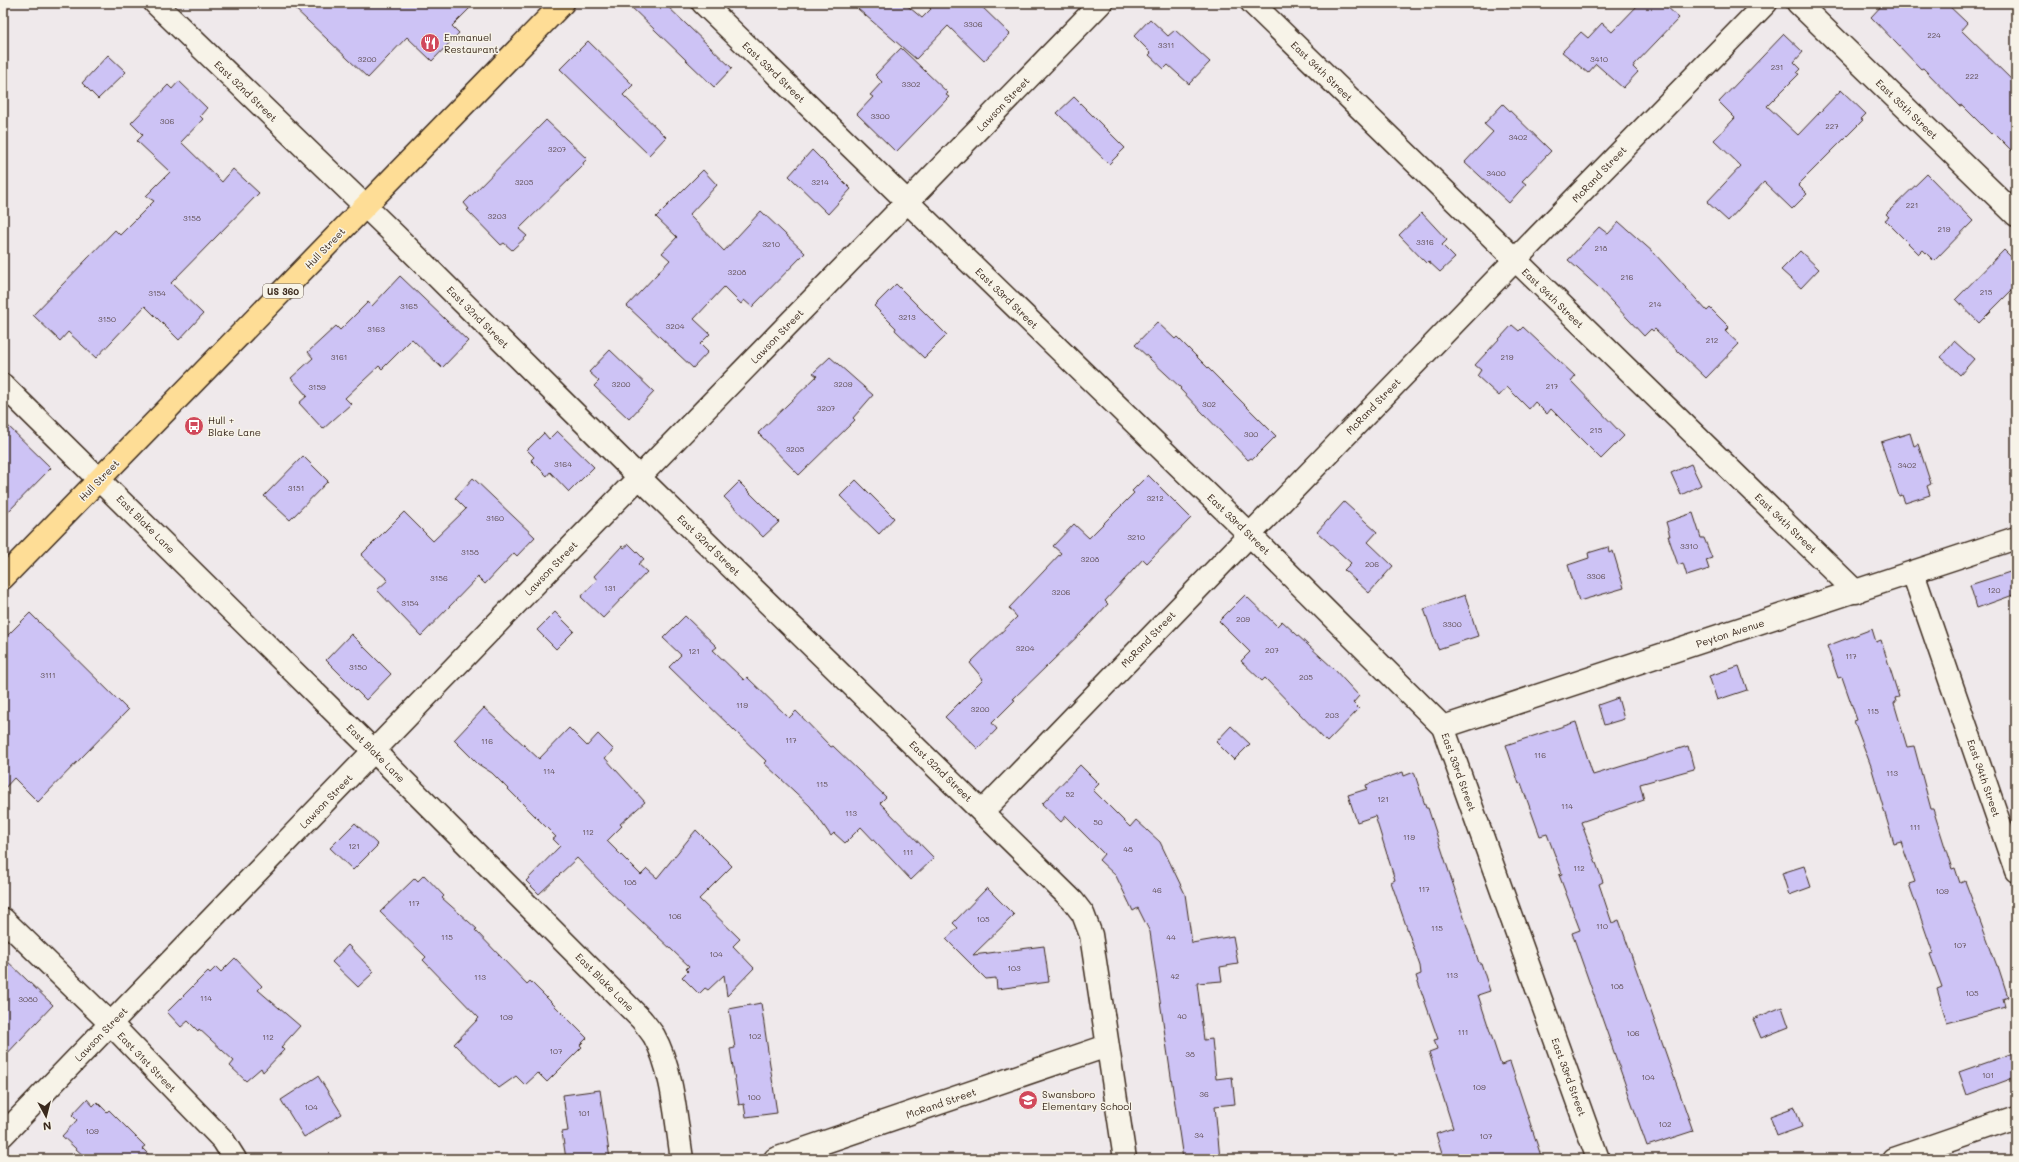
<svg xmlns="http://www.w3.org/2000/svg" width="2019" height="1162" font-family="Mali,sans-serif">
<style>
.building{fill:#cdc3f5;stroke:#3b2a1e}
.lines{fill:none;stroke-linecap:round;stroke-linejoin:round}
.minor-casing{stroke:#3b2a1e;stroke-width:25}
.major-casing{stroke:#3b2a1e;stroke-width:25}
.minor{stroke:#f7f3e8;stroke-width:22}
.major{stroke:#fedd96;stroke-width:22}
.labels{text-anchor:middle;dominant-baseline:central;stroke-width:3;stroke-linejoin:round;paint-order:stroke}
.number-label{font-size:8px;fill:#605054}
.shield{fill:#f7f3e8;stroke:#73665b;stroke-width:1}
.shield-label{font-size:9px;font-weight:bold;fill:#3b2a1e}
.poi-label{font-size:10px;fill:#3b2a1e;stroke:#f7f3e8;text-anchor:start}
.street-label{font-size:10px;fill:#3b2a1e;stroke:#f7f3e8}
</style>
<rect width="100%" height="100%" fill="#efe9eb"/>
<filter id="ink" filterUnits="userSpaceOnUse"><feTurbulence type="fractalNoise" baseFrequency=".025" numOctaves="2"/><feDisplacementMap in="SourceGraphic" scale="8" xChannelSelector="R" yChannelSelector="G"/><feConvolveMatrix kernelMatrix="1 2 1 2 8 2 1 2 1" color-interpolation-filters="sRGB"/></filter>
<g filter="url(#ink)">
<g class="building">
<path d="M 289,3 L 475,3 L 452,26 L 459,33 L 432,61 L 407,37 L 368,78 Z"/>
<path d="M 627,3 L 664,3 L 732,68 L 714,87 Z"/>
<path d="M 851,3 L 904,3 L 922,18 L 931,9 L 925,3 L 978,3 L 1010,34 L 984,61 L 948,26 L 916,59 Z"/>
<path d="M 1640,3 L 1663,3 L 1679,18 L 1635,64 L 1633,67 L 1638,72 L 1623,88 L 1596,64 L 1588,73 L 1562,52 L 1581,32 L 1588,38 L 1602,23 L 1612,32 Z"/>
<path d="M 1884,3 L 1946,3 L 1967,23 L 1961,30 L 2016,84 L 2016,155 L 1993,132 L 1991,134 L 1962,105 L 1960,106 L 1923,68 L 1921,69 L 1871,17 Z"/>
<path d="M 1150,19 L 1168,36 L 1175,30 L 1210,62 L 1189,84 L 1168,65 L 1164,69 L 1149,55 L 1151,53 L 1134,36 Z"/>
<path d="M 1784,34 L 1803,52 L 1794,62 L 1801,69 L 1797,73 L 1799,74 L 1767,106 L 1798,135 L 1841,90 L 1866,114 L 1861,119 L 1863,120 L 1798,185 L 1807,194 L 1792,209 L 1764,182 L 1728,221 L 1707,202 L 1741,166 L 1714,140 L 1735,118 L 1719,102 Z"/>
<path d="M 588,41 L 633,85 L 623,95 L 666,137 L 649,155 L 560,69 Z"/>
<path d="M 901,48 L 948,93 L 946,95 L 949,97 L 896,152 L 857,114 L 873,97 L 870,95 L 882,82 L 875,75 Z"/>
<path d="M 108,55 L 126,72 L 98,99 L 82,83 Z"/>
<path d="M 179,81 L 207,108 L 200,116 L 203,119 L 181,142 L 222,182 L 233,169 L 259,193 L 171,283 L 203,314 L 179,340 L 145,306 L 96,358 L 68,332 L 60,341 L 33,315 L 115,230 L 120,235 L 154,201 L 146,196 L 170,172 L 137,141 L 143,135 L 131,123 L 168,85 L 172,89 Z"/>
<path d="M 1074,97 L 1125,148 L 1109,164 L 1057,113 Z"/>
<path d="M 1503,104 L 1551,151 L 1522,181 L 1526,184 L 1509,203 L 1465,162 L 1493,132 L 1484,124 Z"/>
<path d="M 546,120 L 587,159 L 583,163 L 584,165 L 519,229 L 527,236 L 512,250 L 504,243 L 501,245 L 467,210 L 469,209 L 464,203 Z"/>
<path d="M 812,150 L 851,189 L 828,214 L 789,176 Z"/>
<path d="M 703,170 L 717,185 L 689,215 L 724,251 L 761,211 L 805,253 L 752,307 L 744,300 L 741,304 L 724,287 L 694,319 L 710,334 L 700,344 L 708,352 L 693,368 L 627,306 L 670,260 L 662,253 L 677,237 L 656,217 Z"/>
<path d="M 1927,174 L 1973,221 L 1934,261 L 1923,250 L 1919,254 L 1885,220 L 1889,217 L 1886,214 Z"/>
<path d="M 1422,213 L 1447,240 L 1442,245 L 1455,258 L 1440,272 L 1428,261 L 1426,263 L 1399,235 Z"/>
<path d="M 1619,222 L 1654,253 L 1707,311 L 1710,308 L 1729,327 L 1725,331 L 1739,344 L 1706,378 L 1655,329 L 1653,331 L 1651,329 L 1644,336 L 1598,287 L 1568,260 L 1599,227 L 1608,234 Z"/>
<path d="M 2004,250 L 2016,262 L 2016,286 L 1979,323 L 1956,299 Z"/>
<path d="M 1800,251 L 1819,269 L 1801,288 L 1781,270 Z"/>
<path d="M 400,276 L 468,341 L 442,368 L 412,339 L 382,369 L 379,366 L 345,398 L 351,404 L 323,429 L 299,403 L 307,396 L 291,378 L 313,358 L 308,352 L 336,326 L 340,330 L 368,302 L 372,306 Z"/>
<path d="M 896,284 L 947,335 L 924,358 L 895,330 L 896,328 L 874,306 Z"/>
<path d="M 1157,322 L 1175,339 L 1177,337 L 1276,436 L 1253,459 L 1251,458 L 1248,460 L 1180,389 L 1181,388 L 1135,345 Z"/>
<path d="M 1512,325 L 1519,331 L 1523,327 L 1575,376 L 1571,381 L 1624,436 L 1601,459 L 1551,409 L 1547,414 L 1535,402 L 1529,409 L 1507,387 L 1499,396 L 1477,376 L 1481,370 L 1475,365 Z"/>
<path d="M 1954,341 L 1974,359 L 1960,375 L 1941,357 Z"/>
<path d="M 610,350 L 654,392 L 629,419 L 594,386 L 599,381 L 589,372 Z"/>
<path d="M 830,357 L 873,395 L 853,418 L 855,420 L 799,475 L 758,433 L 817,376 L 813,373 Z"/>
<path d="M 3,421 L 51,468 L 3,517 Z"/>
<path d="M 557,431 L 594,467 L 569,492 L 550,472 L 547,476 L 531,460 L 534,457 L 527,450 L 544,433 L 549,439 Z"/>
<path d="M 1910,433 L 1914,446 L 1918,444 L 1931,484 L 1927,486 L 1930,495 L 1905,503 L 1902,495 L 1899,496 L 1881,442 Z"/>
<path d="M 303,456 L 328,481 L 290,520 L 264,496 Z"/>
<path d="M 1691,464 L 1701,485 L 1681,495 L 1671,473 Z"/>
<path d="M 1148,475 L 1191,518 L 1147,563 L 1143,559 L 1105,601 L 1108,604 L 1085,629 L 1013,699 L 1015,700 L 992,723 L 997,729 L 978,749 L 945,717 L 983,679 L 970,663 L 1017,617 L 1009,608 L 1061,553 L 1053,546 L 1074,524 L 1089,538 L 1134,493 L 1132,491 Z"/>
<path d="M 473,478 L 535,537 L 517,556 L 514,553 L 485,584 L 478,577 L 421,636 L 377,590 L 388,580 L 361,555 L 404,512 L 433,541 L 466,509 L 455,498 Z"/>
<path d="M 856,480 L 894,518 L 879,534 L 840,496 Z"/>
<path d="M 739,482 L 779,522 L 763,537 L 724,497 Z"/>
<path d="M 1344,502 L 1377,532 L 1368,542 L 1393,566 L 1369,593 L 1344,570 L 1351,563 L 1317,532 Z"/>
<path d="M 1693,513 L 1701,538 L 1704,538 L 1712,558 L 1706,560 L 1709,569 L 1687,576 L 1683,563 L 1678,565 L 1668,536 L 1670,536 L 1666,522 Z"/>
<path d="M 629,544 L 644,559 L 638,564 L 647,572 L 603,618 L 581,597 L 597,580 L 594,576 L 622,546 L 624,548 Z"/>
<path d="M 1608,547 L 1609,553 L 1613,551 L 1624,588 L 1579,601 L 1568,565 L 1589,558 L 1588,553 Z"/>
<path d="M 2016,570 L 2016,594 L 1977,608 L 1970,585 Z"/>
<path d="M 1245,595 L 1277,626 L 1282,621 L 1334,669 L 1359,696 L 1353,703 L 1359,709 L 1327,742 L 1265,678 L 1262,681 L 1241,661 L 1250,652 L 1219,621 Z"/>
<path d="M 1465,595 L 1478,636 L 1438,649 L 1424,609 Z"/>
<path d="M 555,612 L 574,631 L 556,649 L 537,630 Z"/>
<path d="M 30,613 L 128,710 L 38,802 L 14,778 L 3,790 L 3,640 Z"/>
<path d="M 685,616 L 717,647 L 713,650 L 744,680 L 747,677 L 789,718 L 796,711 L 831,747 L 833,746 L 886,797 L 880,803 L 934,858 L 911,880 L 861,827 L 845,843 L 834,833 L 831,836 L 810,806 L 764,763 L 766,761 L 669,667 L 681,655 L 663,638 Z"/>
<path d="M 1872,629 L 1876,642 L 1881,640 L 1899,697 L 1895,698 L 1896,702 L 1894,703 L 1907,747 L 1914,746 L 1931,809 L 1933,809 L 1952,869 L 1955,868 L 1960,883 L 1965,881 L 1997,966 L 1998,966 L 2008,997 L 2003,999 L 2005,1007 L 1947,1023 L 1937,989 L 1942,987 L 1930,954 L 1933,953 L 1909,884 L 1915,882 L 1901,842 L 1894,844 L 1871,766 L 1854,721 L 1857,720 L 1842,677 L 1838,678 L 1827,646 Z"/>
<path d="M 351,634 L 391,674 L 366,700 L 326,660 Z"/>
<path d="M 1739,666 L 1747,690 L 1717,700 L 1709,676 Z"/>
<path d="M 1618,698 L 1624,719 L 1604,725 L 1598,705 Z"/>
<path d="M 484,708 L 539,759 L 569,728 L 587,746 L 598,734 L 614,750 L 605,758 L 645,802 L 620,824 L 622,826 L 607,841 L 641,875 L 647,869 L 657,878 L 696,830 L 732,866 L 699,899 L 740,939 L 733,946 L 754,968 L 727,996 L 724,975 L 708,990 L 705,988 L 699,994 L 682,977 L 688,971 L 686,969 L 689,966 L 606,888 L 577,858 L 539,894 L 526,881 L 560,846 L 553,839 L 556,837 L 492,773 L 478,764 L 454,740 Z"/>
<path d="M 1576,722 L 1593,775 L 1688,746 L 1694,769 L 1640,784 L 1644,800 L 1581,822 L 1603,882 L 1599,884 L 1612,923 L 1619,920 L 1693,1131 L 1647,1146 L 1572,933 L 1580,930 L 1559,875 L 1562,874 L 1547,834 L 1540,836 L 1521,783 L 1519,784 L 1506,745 Z"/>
<path d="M 1231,726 L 1250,744 L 1234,760 L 1216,742 Z"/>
<path d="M 1080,765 L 1099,784 L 1093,790 L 1130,827 L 1136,820 L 1160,842 L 1185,894 L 1192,943 L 1233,936 L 1238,964 L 1220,967 L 1222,981 L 1197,983 L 1204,1040 L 1212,1039 L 1216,1079 L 1232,1077 L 1235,1104 L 1215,1106 L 1220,1159 L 1183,1159 L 1150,932 L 1138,908 L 1133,911 L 1116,876 L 1099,860 L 1104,854 L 1066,816 L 1061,822 L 1042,804 Z"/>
<path d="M 1403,772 L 1404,776 L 1414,772 L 1426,808 L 1428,808 L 1479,963 L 1481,963 L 1490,991 L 1478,995 L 1501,1065 L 1510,1062 L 1542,1159 L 1444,1159 L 1436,1134 L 1453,1128 L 1429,1052 L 1437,1049 L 1434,1040 L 1438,1039 L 1416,976 L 1421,974 L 1420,966 L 1391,882 L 1395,880 L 1375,816 L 1357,822 L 1348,795 L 1367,789 L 1366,785 Z"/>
<path d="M 355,823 L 378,845 L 353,870 L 330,848 Z"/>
<path d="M 1804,866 L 1811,887 L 1789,895 L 1782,873 Z"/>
<path d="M 424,875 L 444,896 L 442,898 L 477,929 L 475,930 L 527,984 L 530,981 L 587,1038 L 580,1045 L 582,1047 L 547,1082 L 538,1073 L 525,1085 L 516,1076 L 499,1088 L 454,1044 L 479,1018 L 423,960 L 426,957 L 380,912 L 415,878 L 418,881 Z"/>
<path d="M 987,888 L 1014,915 L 973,955 L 1044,946 L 1049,982 L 997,989 L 996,978 L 986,979 L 946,939 L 958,928 L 953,923 Z"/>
<path d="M 348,945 L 374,972 L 358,987 L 332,962 Z"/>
<path d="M 3,957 L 53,1005 L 3,1058 Z"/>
<path d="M 235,958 L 262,986 L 258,990 L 300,1026 L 281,1047 L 284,1050 L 263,1072 L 261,1068 L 246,1081 L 230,1066 L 234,1061 L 199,1029 L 198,1031 L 188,1021 L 181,1027 L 167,1012 L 208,971 L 210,973 L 216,967 L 221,972 Z"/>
<path d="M 761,1003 L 777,1113 L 746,1117 L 744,1104 L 739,1105 L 730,1049 L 735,1048 L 729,1009 Z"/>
<path d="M 1782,1007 L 1789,1027 L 1761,1038 L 1753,1019 Z"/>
<path d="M 2016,1052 L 2016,1077 L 1967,1095 L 1959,1072 Z"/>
<path d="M 318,1076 L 342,1114 L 304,1137 L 281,1100 Z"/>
<path d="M 600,1090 L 610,1159 L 566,1159 L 562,1132 L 568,1131 L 563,1095 Z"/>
<path d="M 87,1099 L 93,1106 L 97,1102 L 107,1112 L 109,1110 L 145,1146 L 142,1148 L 153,1159 L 87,1159 L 62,1136 L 77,1120 L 72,1115 Z"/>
<path d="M 1795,1107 L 1802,1127 L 1777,1136 L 1770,1116 Z"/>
</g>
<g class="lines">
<g class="minor-casing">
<g id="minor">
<path d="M 155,3 L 396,236 L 640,478 L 1073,901 L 1083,914 L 1091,935 L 1125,1159"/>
<path d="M 703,3 L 1249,534 L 1443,727 L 1598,1159"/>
<path d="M 1252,3 L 1856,592"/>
<path d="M 1798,3 L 2016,215"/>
<path d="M 3,385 L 374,751 L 641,1019 C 645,1024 650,1030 654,1036 C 673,1070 676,1121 682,1159"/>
<path d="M 1913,573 L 2016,871"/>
<path d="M 1443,727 L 2016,538"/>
<path d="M 983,811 L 1515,260 L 1766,3"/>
<path d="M 3,919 L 111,1024 L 223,1140 L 235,1159"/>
<path d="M 3,1135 L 504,616 L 1101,3"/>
<path d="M 775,1159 L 1107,1046"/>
<path d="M 1894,1159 L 2016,1117"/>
</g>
</g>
<g class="major-casing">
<path id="major" d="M 3,578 L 563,3"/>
</g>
<use href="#minor" class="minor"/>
<use href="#major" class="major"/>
</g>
</g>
<defs>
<g id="restaurant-disc" transform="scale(1)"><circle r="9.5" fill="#d1495b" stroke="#f7f3e8"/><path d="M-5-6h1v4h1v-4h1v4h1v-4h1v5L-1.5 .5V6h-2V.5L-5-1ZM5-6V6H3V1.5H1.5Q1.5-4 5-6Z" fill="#fff"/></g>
<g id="bus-disc" transform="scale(1)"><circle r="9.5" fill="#d1495b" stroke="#f7f3e8"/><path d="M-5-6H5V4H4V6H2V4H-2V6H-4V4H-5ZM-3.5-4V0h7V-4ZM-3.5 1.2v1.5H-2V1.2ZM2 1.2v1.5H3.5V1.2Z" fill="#fff"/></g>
<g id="school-disc" transform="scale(1)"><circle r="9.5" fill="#d1495b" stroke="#f7f3e8"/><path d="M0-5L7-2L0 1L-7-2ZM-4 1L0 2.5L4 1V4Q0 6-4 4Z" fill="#fff"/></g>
</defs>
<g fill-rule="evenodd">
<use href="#restaurant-disc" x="430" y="43"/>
<use href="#bus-disc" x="194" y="426"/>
<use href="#school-disc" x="1028" y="1100"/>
</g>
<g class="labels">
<g class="number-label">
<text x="973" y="24">3306</text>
<text x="1934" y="35">224</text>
<text x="1166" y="45">3311</text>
<text x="367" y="59">3200</text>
<text x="1599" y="59">3410</text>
<text x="1777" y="67">231</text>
<text x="1972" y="76">222</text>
<text x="911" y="84">3302</text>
<text x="880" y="116">3300</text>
<text x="167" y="121">306</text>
<text x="1832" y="126">227</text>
<text x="1518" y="137">3402</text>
<text x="557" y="149">3207</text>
<text x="1496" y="173">3400</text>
<text x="524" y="182">3205</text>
<text x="820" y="182">3214</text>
<text x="1912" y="205">221</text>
<text x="497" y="216">3203</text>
<text x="192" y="218">3158</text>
<text x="1944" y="229">219</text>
<text x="1425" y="242">3316</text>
<text x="771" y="244">3210</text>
<text x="1601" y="248">218</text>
<text x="737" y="272">3208</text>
<text x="1627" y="277">216</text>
<text x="1986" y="292">215</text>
<text x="157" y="293">3154</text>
<text x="1655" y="304">214</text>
<text x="409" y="306">3165</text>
<text x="907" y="317">3213</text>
<text x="107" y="319">3150</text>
<text x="675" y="326">3204</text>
<text x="376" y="329">3163</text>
<text x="1712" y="340">212</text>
<text x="339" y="357">3161</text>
<text x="1507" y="357">219</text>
<text x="621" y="384">3200</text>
<text x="843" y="384">3209</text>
<text x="1552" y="386">217</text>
<text x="317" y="387">3159</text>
<text x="1209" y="404">302</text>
<text x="826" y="408">3207</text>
<text x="1596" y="430">215</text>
<text x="1251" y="434">300</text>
<text x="795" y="449">3205</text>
<text x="563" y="464">3164</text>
<text x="1907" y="465">3402</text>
<text x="296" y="488">3151</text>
<text x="1155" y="498">3212</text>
<text x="495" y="518">3160</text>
<text x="1136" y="537">3210</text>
<text x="1689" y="546">3310</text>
<text x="470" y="552">3158</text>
<text x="1090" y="559">3208</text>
<text x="1372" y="564">206</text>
<text x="1596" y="576">3306</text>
<text x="439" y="578">3156</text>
<text x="610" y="588">131</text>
<text x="1994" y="590">120</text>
<text x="1061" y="592">3206</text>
<text x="410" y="603">3154</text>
<text x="1243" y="619">209</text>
<text x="1452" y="624">3300</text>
<text x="1025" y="648">3204</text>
<text x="1272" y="650">207</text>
<text x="694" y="651">121</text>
<text x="1851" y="656">117</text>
<text x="358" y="667">3150</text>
<text x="48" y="675">3111</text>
<text x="1306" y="677">205</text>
<text x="742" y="705">119</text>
<text x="980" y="709">3200</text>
<text x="1873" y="711">115</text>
<text x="1332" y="715">203</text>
<text x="791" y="740">117</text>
<text x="487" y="741">116</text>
<text x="1540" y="755">116</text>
<text x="549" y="771">114</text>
<text x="1892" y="773">113</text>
<text x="822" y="784">115</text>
<text x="1070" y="794">52</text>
<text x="1383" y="799">121</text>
<text x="1567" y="806">114</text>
<text x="851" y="813">113</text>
<text x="1098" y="822">50</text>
<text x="1915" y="827">111</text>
<text x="588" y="832">112</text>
<text x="1409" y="837">119</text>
<text x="354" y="846">121</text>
<text x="1128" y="849">48</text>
<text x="908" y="852">111</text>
<text x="1579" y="868">112</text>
<text x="630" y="882">108</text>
<text x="1424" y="889">117</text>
<text x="1157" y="890">46</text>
<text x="1942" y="891">109</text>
<text x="414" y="903">117</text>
<text x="675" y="916">106</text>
<text x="983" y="919">105</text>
<text x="1602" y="926">110</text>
<text x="1437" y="928">115</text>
<text x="447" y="937">115</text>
<text x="1171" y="937">44</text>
<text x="1960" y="945">107</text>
<text x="716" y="954">104</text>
<text x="1014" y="968">103</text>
<text x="1452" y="975">113</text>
<text x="1175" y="976">42</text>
<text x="480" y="977">113</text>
<text x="1617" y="986">108</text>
<text x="1972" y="993">105</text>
<text x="206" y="998">114</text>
<text x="28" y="999">3080</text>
<text x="1182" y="1016">40</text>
<text x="506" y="1017">109</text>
<text x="1463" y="1032">111</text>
<text x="1633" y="1033">106</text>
<text x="755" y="1036">102</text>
<text x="268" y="1037">112</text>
<text x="556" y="1051">107</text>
<text x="1190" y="1054">38</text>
<text x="1988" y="1075">101</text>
<text x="1648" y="1077">104</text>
<text x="1479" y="1087">109</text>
<text x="1204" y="1094">36</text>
<text x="754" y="1097">100</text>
<text x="311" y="1107">104</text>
<text x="584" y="1113">101</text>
<text x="1665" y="1124">102</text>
<text x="92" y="1131">109</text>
<text x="1199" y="1135">34</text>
<text x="1486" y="1136">107</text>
</g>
<rect class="shield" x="263" y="284" width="40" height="14" rx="3"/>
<g class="shield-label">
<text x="283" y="291">US 360</text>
</g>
<g class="poi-label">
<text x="444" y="37">Emmanuel<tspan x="444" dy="12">Restaurant</tspan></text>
<text x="208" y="420">Hull +<tspan x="208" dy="12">Blake Lane</tspan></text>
<text x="1042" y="1094">Swansboro<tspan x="1042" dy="12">Elementary School</tspan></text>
</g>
<g class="street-label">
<text transform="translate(1322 71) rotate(44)">East 34th Street</text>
<text transform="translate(774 72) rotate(44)">East 33rd Street</text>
<text transform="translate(246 91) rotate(44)">East 32nd Street</text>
<text transform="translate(1003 104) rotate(-46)">Lawson Street</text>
<text transform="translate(1907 109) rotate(44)">East 35th Street</text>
<text transform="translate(1599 174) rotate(-46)">McRand Street</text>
<text transform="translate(325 248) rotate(-46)">Hull Street</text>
<text transform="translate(1007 298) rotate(44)">East 33rd Street</text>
<text transform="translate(1553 298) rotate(44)">East 34th Street</text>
<text transform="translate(478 317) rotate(45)">East 32nd Street</text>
<text transform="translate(777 336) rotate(-46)">Lawson Street</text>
<text transform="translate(1373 406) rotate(-46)">McRand Street</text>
<text transform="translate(99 480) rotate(-46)">Hull Street</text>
<text transform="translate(1786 523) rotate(44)">East 34th Street</text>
<text transform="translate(146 524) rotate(45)">East Blake Lane</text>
<text transform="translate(1239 524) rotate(44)">East 33rd Street</text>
<text transform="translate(709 545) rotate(44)">East 32nd Street</text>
<text transform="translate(551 568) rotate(-46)">Lawson Street</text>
<text transform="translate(1730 633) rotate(-18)">Peyton Avenue</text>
<text transform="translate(1148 639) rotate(-46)">McRand Street</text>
<text transform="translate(376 753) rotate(45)">East Blake Lane</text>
<text transform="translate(941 771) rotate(44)">East 32nd Street</text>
<text transform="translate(1459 772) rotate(70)">East 33rd Street</text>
<text transform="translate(1984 778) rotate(71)">East 34th Street</text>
<text transform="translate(326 801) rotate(-46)">Lawson Street</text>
<text transform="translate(605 982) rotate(45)">East Blake Lane</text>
<text transform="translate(101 1034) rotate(-46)">Lawson Street</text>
<text transform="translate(147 1062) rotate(46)">East 31st Street</text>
<text transform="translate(1569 1077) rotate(70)">East 33rd Street</text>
<text transform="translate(941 1103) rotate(-19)">McRand Street</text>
</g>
</g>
<rect width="2019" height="1162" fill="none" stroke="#f7f3e8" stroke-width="16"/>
<rect x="8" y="8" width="2003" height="1146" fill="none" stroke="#3b2a1e" stroke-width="1.5" filter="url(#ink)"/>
<g transform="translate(46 1116) rotate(173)" stroke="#f7f3e8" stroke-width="3" paint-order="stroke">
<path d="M0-3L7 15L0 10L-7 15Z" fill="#3b2a1e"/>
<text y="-6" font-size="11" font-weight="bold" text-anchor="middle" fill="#3b2a1e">N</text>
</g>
</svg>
